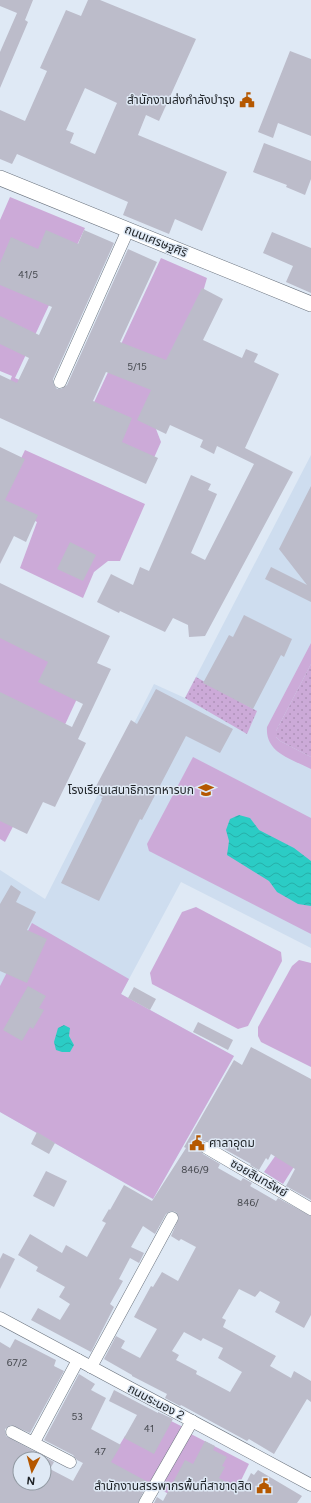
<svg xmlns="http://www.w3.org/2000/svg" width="311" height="1503" font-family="Figtree,'Noto Sans Thai',sans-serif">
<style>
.built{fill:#ceddef}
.grass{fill:url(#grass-dots)}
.garden{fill:#ccaad8}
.water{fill:url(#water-waves)}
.building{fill:#bcbcca;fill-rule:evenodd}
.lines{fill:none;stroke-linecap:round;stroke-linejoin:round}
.minor-casing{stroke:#6c747f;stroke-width:13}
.tertiary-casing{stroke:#6c747f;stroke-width:16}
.minor{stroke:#fff;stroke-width:12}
.tertiary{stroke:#fff;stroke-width:15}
.labels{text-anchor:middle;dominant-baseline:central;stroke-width:3;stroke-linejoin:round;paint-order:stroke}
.number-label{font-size:10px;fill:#45484e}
.poi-label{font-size:12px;fill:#1d2125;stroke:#dfe9f5;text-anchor:end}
.street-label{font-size:12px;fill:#1d2125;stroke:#dfe9f5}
</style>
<defs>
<pattern id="grass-dots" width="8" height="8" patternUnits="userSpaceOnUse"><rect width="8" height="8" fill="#ccaad8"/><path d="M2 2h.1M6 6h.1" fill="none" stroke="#af92b9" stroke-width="1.8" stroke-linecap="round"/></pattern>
<pattern id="water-waves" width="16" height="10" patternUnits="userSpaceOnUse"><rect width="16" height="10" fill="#2bccc5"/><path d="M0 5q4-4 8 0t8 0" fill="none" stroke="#26afa9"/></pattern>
</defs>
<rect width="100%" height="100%" fill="#dfe9f5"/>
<path class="built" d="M 311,455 L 311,948 L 181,882 L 121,994 L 234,1056 L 153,1199 L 0,1112 L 0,870 L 45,899 L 154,684 L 185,698 Z"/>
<g class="grass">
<path d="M 311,664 L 311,757 L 280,741 L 276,737 L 276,731 Z"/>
<path d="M 196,677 L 257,711 L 247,734 L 185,698 Z"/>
</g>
<g class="garden">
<path d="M 10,197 L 85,228 L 15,378 L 90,411 L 161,258 L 207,278 L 194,323 L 151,416 L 161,442 L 153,460 L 5,393 L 12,376 L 0,371 L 0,220 Z"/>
<path d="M 25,450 L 145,504 L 120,561 L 108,561 L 94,572 L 83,598 L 20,568 L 37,522 L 0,503 Z"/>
<path d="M 0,636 L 88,675 L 56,744 L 0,747 Z"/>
<path d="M 311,643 L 311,664 L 276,731 L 276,737 L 280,741 L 311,757 L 311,769 C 292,759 265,753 267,727 Z"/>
<path d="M 193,757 L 311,818 L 311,934 L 149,851 L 147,844 Z"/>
<path d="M 0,805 L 19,815 L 5,842 L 0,839 Z"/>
<path d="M 196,907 L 281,952 L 282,961 L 248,1026 L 238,1029 L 152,984 L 150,973 L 182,912 Z"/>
<path d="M 32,923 L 129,979 L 121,994 L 234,1056 L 153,1199 L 0,1112 L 0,986 Z"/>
<path d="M 299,960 L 311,963 L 311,1067 L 261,1042 L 258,1036 L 258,1027 L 292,966 Z"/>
<path d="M 311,1140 L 283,1184 L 264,1172 L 278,1152 Z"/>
<path d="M 167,1419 L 183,1427 L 150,1483 L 107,1466 L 125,1436 Z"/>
<path d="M 189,1433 L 249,1464 L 230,1503 L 184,1503 L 160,1489 Z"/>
</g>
<g class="water">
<path d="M 239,815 L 250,818 L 259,830 L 294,848 L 311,861 L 311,906 L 298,904 L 277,892 L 269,881 L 227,855 L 229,841 L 226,830 L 230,819 Z"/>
<path d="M 64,1025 L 70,1028 L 69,1036 L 74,1045 L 70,1052 L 62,1052 L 56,1050 L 54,1042 L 58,1028 Z"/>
</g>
<g class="building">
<path d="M 0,0 L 33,0 L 25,20 L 28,22 L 0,88 L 0,52 L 17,13 L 0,6 Z"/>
<path d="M 88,0 L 100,0 L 196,39 L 159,121 L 146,115 L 138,135 L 227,172 L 202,231 L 175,219 L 169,234 L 123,215 L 128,202 L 17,154 L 12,164 L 0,159 L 0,110 L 25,121 L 47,71 L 40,68 L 66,10 L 81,16 ZM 85,88 L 117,103 L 95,154 L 70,143 L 74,133 L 66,130 Z"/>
<path d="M 290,51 L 311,59 L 311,136 L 278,123 L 273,138 L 258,132 Z"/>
<path d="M 264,143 L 311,161 L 311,179 L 305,195 L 286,187 L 287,185 L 253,172 Z"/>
<path d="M 46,230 L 78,244 L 84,230 L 114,243 L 53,379 L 53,383 L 57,389 L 61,389 L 67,385 L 128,249 L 157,262 L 120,342 L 166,360 L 202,288 L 223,299 L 203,340 L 242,358 L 246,349 L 258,354 L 254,362 L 279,374 L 245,448 L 293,472 L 205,636 L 189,637 L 188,625 L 173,618 L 165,632 L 120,611 L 119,613 L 97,602 L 111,574 L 133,585 L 140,567 L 149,571 L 191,475 L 211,484 L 208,490 L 217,494 L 191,553 L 205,560 L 254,464 L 217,446 L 214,454 L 200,447 L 203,440 L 170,425 L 166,434 L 137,420 L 151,390 L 106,372 L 93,401 L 132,418 L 122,442 L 158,458 L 146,484 L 0,418 L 0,375 L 17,383 L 29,358 L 0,344 L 0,316 L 39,335 L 52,307 L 0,285 L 0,263 L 11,237 L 38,249 Z"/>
<path d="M 272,232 L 311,248 L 311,293 L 286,282 L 293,266 L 263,253 Z"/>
<path d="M 0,447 L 25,459 L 5,500 L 38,515 L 26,542 L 14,536 L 0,564 Z"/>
<path d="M 311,486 L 311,602 L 265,579 L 271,567 L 307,585 L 279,549 Z"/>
<path d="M 70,542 L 96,555 L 83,581 L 57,569 Z"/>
<path d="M 0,583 L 110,636 L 97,663 L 111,669 L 78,739 L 86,743 L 55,807 L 43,802 L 27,834 L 0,821 L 0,692 L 72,727 L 83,704 L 38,682 L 48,662 L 0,638 Z"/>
<path d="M 244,615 L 292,639 L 284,657 L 281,655 L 253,709 L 203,683 L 229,635 L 233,637 Z"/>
<path d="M 156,689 L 233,729 L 220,753 L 186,736 L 142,820 L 140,819 L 99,901 L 61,883 L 102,800 L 101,799 L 103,797 L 93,792 L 131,720 L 137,724 Z"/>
<path d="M 11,885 L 21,892 L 16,902 L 36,912 L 27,930 L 47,939 L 27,983 L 0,971 L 0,904 Z"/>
<path d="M 28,986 L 46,996 L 39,1008 L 44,1010 L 33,1029 L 30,1027 L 22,1041 L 3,1030 Z"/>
<path d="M 134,987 L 156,999 L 150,1010 L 128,998 Z"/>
<path d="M 198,1022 L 233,1040 L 228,1050 L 193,1032 Z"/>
<path d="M 251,1047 L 311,1079 L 311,1200 L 286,1186 L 295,1169 L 271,1154 L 268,1160 L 266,1158 L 259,1170 L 250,1165 L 251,1164 L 210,1141 L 204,1141 L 200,1148 L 203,1154 L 220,1164 L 218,1168 L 241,1181 L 243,1178 L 252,1183 L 250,1186 L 276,1201 L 278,1198 L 311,1216 L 311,1315 L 304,1328 L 275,1312 L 280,1302 L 260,1291 L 255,1297 L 239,1289 L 222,1318 L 226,1320 L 223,1327 L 276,1356 L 270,1366 L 291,1378 L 294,1371 L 311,1381 L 311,1402 L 307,1399 L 274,1454 L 249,1439 L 247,1441 L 181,1405 L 180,1406 L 165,1398 L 167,1394 L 132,1376 L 132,1375 L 104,1359 L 116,1336 L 125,1341 L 121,1348 L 140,1358 L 157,1329 L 134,1317 L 151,1286 L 153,1287 L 162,1272 L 178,1281 L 196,1247 L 181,1239 L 179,1241 L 171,1236 L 179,1218 L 176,1212 L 171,1211 L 166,1214 L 155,1234 L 143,1226 L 131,1247 L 144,1253 L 139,1263 L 130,1258 L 119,1279 L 123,1281 L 110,1304 L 114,1307 L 91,1352 L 31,1320 L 38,1308 L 60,1320 L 70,1304 L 59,1297 L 65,1287 L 36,1271 L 38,1267 L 18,1255 L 30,1234 L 62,1253 L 66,1245 L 87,1257 L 106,1223 L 102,1221 L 109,1209 L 110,1210 L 124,1185 L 152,1201 L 186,1148 L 184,1147 L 234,1060 L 242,1065 ZM 184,1332 L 201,1341 L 203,1338 L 223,1348 L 218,1358 L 242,1372 L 230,1392 L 196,1374 L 197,1371 L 176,1360 L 179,1355 L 172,1351 Z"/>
<path d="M 37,1132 L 55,1143 L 49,1154 L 31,1144 Z"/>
<path d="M 46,1171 L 67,1181 L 54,1207 L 33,1196 Z"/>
<path d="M 3,1253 L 15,1259 L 0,1289 L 0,1259 Z"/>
<path d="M 15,1339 L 56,1360 L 54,1366 L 64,1371 L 30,1433 L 11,1425 L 5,1429 L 6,1436 L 54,1462 L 50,1469 L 73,1481 L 83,1463 L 77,1460 L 73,1455 L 44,1440 L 79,1374 L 95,1384 L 91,1390 L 106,1398 L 91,1429 L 121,1445 L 111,1462 L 148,1482 L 138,1503 L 0,1503 L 0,1342 L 10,1348 ZM 20,1459 L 44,1459 L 44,1483 L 20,1483 Z"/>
<path d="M 114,1390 L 158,1413 L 158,1412 L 173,1419 L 154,1454 L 124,1438 L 137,1415 L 109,1401 Z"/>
<path d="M 205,1441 L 215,1446 L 213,1450 L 227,1457 L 222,1466 L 225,1467 L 219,1478 L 242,1491 L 251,1473 L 254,1475 L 258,1470 L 302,1496 L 297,1503 L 154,1503 L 157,1497 L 163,1501 L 185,1460 L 193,1464 Z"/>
</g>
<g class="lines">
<g class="minor-casing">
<g id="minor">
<path d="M 60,382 L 128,230"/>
<path d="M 207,1148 L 311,1209"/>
<path d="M 0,1318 L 311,1485"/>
<path d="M 91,1367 L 172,1218"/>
<path d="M 12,1432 L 70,1462"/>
<path d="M 34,1442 L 78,1360"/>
<path d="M 145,1503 L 192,1421"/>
</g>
</g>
<g class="tertiary-casing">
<path id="tertiary" d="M 0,178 L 311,304"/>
</g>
<use href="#minor" class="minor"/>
<use href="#tertiary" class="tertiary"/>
</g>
<defs>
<g id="civic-bare" transform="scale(1.2)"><path d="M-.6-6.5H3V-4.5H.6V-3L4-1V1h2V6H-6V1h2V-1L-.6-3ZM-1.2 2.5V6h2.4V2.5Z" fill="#b55800" stroke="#dfe9f5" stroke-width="2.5" paint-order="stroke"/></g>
<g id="university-bare" transform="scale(1.2)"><path d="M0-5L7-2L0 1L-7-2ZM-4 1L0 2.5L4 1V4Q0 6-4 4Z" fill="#b55800" stroke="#dfe9f5" stroke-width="2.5" paint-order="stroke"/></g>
</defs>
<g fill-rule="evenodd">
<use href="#civic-bare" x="247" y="100"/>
<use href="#university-bare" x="206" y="790"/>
<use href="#civic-bare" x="197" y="1143"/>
<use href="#civic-bare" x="264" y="1486"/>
</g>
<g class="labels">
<g class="number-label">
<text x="28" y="274">41/5</text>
<text x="137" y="366">5/15</text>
<text x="195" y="1169">846/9</text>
<text x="248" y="1202">846/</text>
<text x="17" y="1362">67/2</text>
<text x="77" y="1416">53</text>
<text x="149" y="1428">41</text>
<text x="100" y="1451">47</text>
</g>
<g class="poi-label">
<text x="235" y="100">สํานักงานส่งกําลังบํารุง</text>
<text x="194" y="790">โรงเรียนเสนาธิการทหารบก</text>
<text x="209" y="1143" text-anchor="start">ศาลาอุดม</text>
<text x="252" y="1486">สำนักงานสรรพากรพื้นที่สาขาดุสิต</text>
</g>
<g class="street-label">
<text transform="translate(156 241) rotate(22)">ถนนเศรษฐศิริ</text>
<text transform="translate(259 1178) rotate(30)">ซอยสินทรัพย์</text>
<text transform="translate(156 1402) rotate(28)">ถนนระนอง 2</text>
</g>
</g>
<g transform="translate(32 1471) rotate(186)"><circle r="19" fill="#dfe9f5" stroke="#9199a2"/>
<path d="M0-3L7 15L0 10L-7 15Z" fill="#b55800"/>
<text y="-6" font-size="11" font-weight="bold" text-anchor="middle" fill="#1d2125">N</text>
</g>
</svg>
